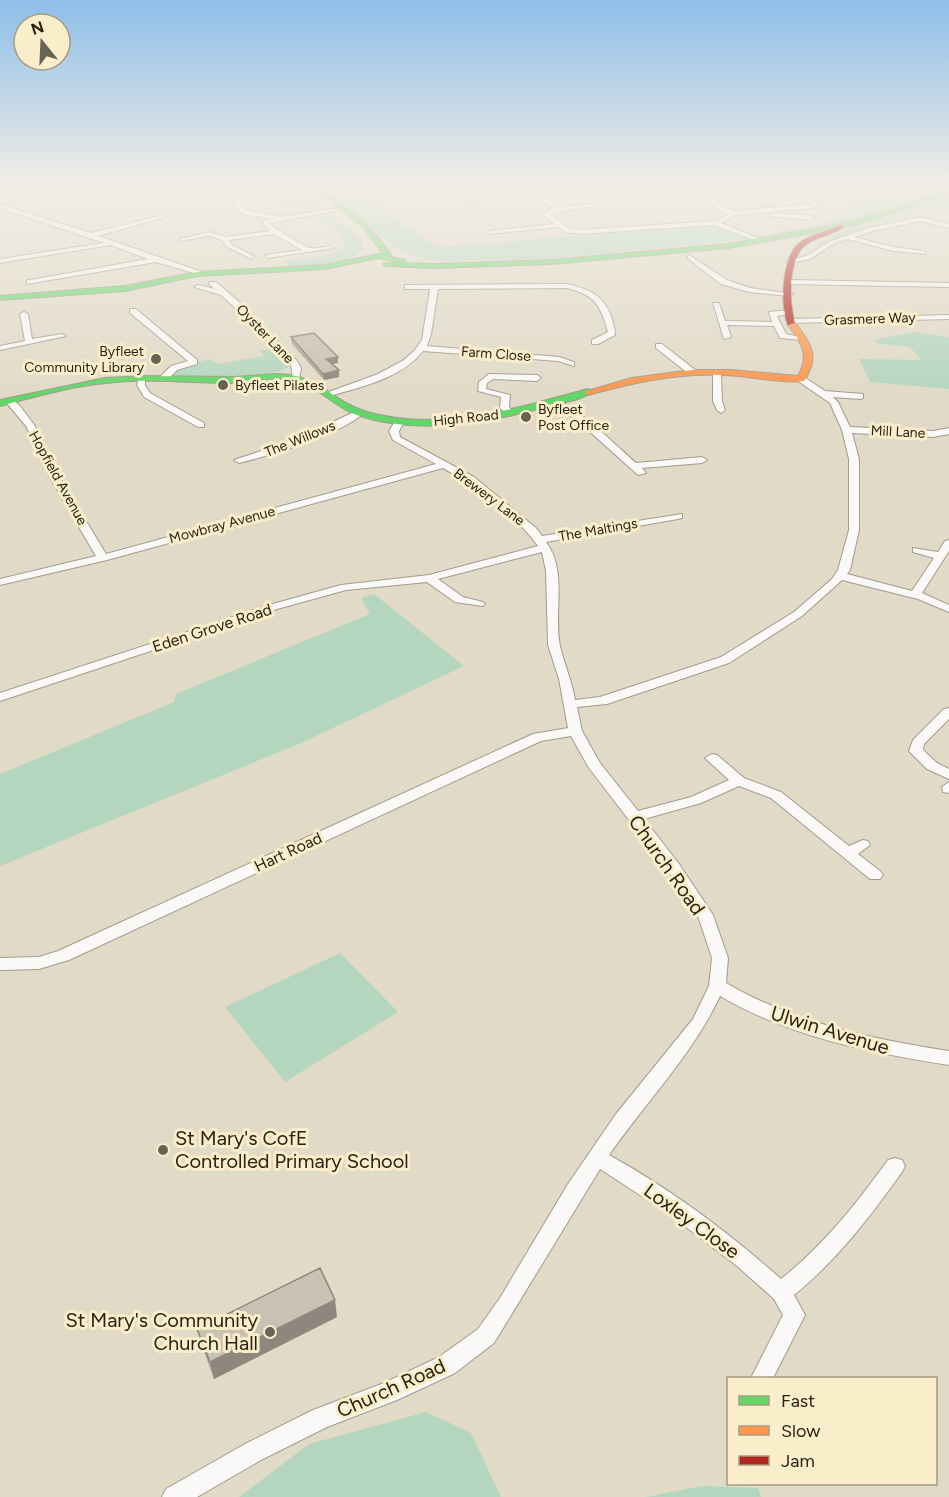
<svg xmlns="http://www.w3.org/2000/svg" width="949" height="1497" font-family="Figtree,sans-serif">
<style>
.green{fill:#b5d6be}
.water{fill:#a6cdeb}
.lines{fill:none;stroke-linecap:round;stroke-linejoin:round}
.street-casing{stroke:#a09b8c;stroke-width:2}
.fast-casing{stroke:#a09b8c;stroke-width:2}
.slow-casing{stroke:#a09b8c;stroke-width:2}
.jam-casing{stroke:#a09b8c;stroke-width:2}
.street{fill:#faf9f7;fill-rule:evenodd}
.fast{fill:#63d668;fill-rule:evenodd}
.slow{fill:#ff974d;fill-rule:evenodd}
.jam{fill:#b3261e;fill-rule:evenodd}
.wall{fill:#ada69a}
.shaded-wall{fill:#8d877d}
.building{fill:#c9c1b3;stroke:#8d877d;stroke-width:1.5}
.poi-dot{fill:#696354;stroke:#faedc9;stroke-width:2}
.labels{text-anchor:middle;dominant-baseline:central;stroke-width:6;stroke-linejoin:round;paint-order:stroke}
.far-street-label{font-size:14px;fill:#282316;stroke:#faedc9}
.far-poi-label{font-size:14px;fill:#282316;stroke:#faedc9;text-anchor:start}
.street-label{font-size:16px;fill:#282316;stroke:#faedc9}
.near-street-label{font-size:20px;fill:#282316;stroke:#faedc9}
.near-poi-label{font-size:20px;fill:#282316;stroke:#faedc9;text-anchor:start}
</style>
<rect width="100%" height="100%" fill="#e1dac7"/>
<g class="green">
<path d="M 275,186 L 298,186 L 361,240 L 362,250 C 344,267 314,264 291,267 L 284,261 L 331,255 L 343,246 L 344,238 L 307,206 L 285,205 L 271,196 L 275,194 L 274,191 L 279,190 Z"/>
<path d="M 318,186 L 466,186 L 486,211 L 466,214 L 462,212 L 471,206 L 466,198 L 453,189 L 375,199 C 382,211 430,245 443,247 L 715,224 L 749,237 L 749,239 L 550,259 L 436,261 L 402,252 Z"/>
<path d="M 829,186 L 861,186 L 889,191 L 892,186 L 949,186 L 949,191 L 937,193 L 865,219 L 782,236 L 772,232 L 814,226 L 846,217 L 855,203 Z"/>
<path d="M 949,197 L 949,207 L 942,206 L 870,227 L 814,247 L 813,246 L 847,229 Z"/>
<path d="M 913,332 L 949,337 L 949,389 L 870,382 L 859,359 L 921,360 L 910,347 L 879,344 L 874,340 Z"/>
<path d="M 273,349 L 290,366 C 274,379 195,381 174,375 L 173,372 C 184,365 197,362 210,359 L 217,364 L 264,356 L 260,351 Z"/>
<path d="M 374,594 L 464,666 L 299,744 L 0,866 L 0,774 L 174,702 L 176,694 L 370,614 L 361,598 Z"/>
<path d="M 340,953 L 398,1012 L 285,1082 L 225,1007 Z"/>
<path d="M 426,1412 L 471,1433 L 501,1497 L 239,1497 L 309,1444 Z"/>
<path d="M 702,1486 L 758,1488 L 761,1497 L 646,1497 Z"/>
</g>
<path class="water" d="M 861,186 L 949,190 L 949,194 L 903,191 L 949,201 L 949,205 Z"/>
<g class="lines">
<g class="street-casing">
<g id="street">
<path d="M 519,186 L 525,186 L 535,194 L 561,207 L 593,204 L 591,207 L 554,212 L 550,214 L 570,229 L 579,230 L 715,221 L 728,215 L 691,191 L 641,204 L 638,202 L 687,188 L 684,186 L 691,186 L 733,211 L 812,204 L 788,188 L 788,186 L 792,186 L 819,203 L 814,208 L 735,215 L 721,223 L 763,240 L 761,243 L 715,225 L 579,234 L 566,232 L 559,227 L 488,234 L 490,231 L 554,224 L 543,214 L 553,208 L 531,196 Z"/>
<path d="M 233,201 L 237,201 L 246,211 L 281,217 L 337,208 L 335,211 L 269,223 C 274,228 306,248 311,248 C 319,250 327,244 334,248 L 267,258 L 265,255 L 302,250 L 274,234 L 229,240 L 232,245 L 254,256 L 252,259 L 227,247 L 222,240 L 209,236 L 180,241 L 180,239 L 209,232 L 225,237 L 270,231 L 262,222 L 271,219 L 242,214 Z"/>
<path d="M 0,204 L 91,233 L 168,214 L 168,216 L 98,236 L 208,274 L 204,276 L 156,262 L 27,284 L 27,280 L 30,280 L 148,259 L 111,245 L 0,263 L 0,259 L 104,243 L 0,208 Z"/>
<path d="M 772,213 L 811,216 L 814,218 L 811,220 L 770,216 Z"/>
<path d="M 920,217 L 949,224 L 949,228 L 920,221 L 873,231 L 854,237 L 893,247 L 924,251 L 926,254 L 893,251 L 848,239 L 835,243 L 810,259 L 791,263 L 787,261 L 806,256 L 831,241 L 869,228 Z"/>
<path d="M 689,255 L 727,280 L 750,288 L 793,294 L 789,296 L 749,292 L 721,284 L 687,258 Z"/>
<path d="M 790,280 L 949,283 L 949,287 L 787,284 L 786,282 Z"/>
<path d="M 210,282 L 216,282 L 239,302 L 297,361 L 301,368 L 299,379 L 293,379 L 291,364 L 233,306 L 221,295 L 194,287 L 198,285 L 215,289 L 209,284 Z"/>
<path d="M 567,284 C 588,289 603,294 611,316 C 613,323 615,329 615,335 L 598,344 L 592,344 L 592,340 L 608,332 C 600,304 596,296 567,288 L 438,289 L 431,334 L 427,346 L 559,357 L 574,362 L 574,366 L 558,361 L 423,351 C 402,378 361,387 330,396 L 323,394 L 378,374 L 404,360 L 414,351 L 422,340 L 430,289 L 405,289 L 405,285 Z"/>
<path d="M 713,303 L 719,303 L 725,321 L 772,322 L 769,312 L 790,310 L 790,314 L 777,316 L 786,334 L 806,338 L 802,340 L 780,338 L 774,326 L 727,325 L 731,337 L 724,339 Z"/>
<path d="M 130,309 L 136,309 L 197,360 L 197,364 L 177,370 L 166,381 L 160,381 L 160,377 L 171,366 L 188,361 L 130,313 Z"/>
<path d="M 24,312 L 28,314 L 32,339 L 62,334 L 66,336 L 0,350 L 0,346 L 25,341 L 20,314 Z"/>
<path d="M 949,315 L 949,319 L 791,323 L 787,321 L 791,319 Z"/>
<path d="M 656,344 L 662,344 L 695,370 L 695,374 L 689,374 L 656,348 Z"/>
<path d="M 717,370 L 721,373 L 722,401 L 725,410 L 721,413 L 717,410 L 713,401 L 713,373 Z"/>
<path d="M 489,374 L 537,375 L 541,378 L 537,381 L 493,379 L 487,383 L 486,389 L 510,395 L 509,407 L 514,413 L 509,416 L 500,408 L 501,397 L 478,391 L 479,382 Z"/>
<path d="M 139,377 L 145,377 L 145,385 L 150,393 L 204,423 L 204,427 L 198,427 L 144,397 L 137,385 Z"/>
<path d="M 798,377 L 804,377 L 825,391 L 863,394 L 863,398 L 860,399 L 833,397 L 838,402 L 850,427 L 933,431 L 949,428 L 949,434 L 933,437 L 852,433 L 859,459 L 859,530 L 850,570 L 847,574 L 912,591 L 934,558 L 913,552 L 913,548 L 938,552 L 945,541 L 949,540 L 949,551 L 922,593 L 949,605 L 949,612 L 918,599 L 842,580 L 802,616 L 729,663 L 607,704 L 577,707 L 582,731 L 600,763 L 638,811 L 691,797 L 729,780 L 705,758 L 712,754 L 717,755 L 744,778 L 781,792 L 849,846 L 863,840 L 868,841 L 870,845 L 858,854 L 880,871 L 883,875 L 880,879 L 870,879 L 771,798 L 739,786 L 701,803 L 644,819 L 679,864 L 713,915 L 728,958 L 726,983 C 795,1023 871,1039 949,1051 L 949,1065 C 871,1053 790,1037 720,996 C 693,1054 646,1102 609,1155 C 671,1189 729,1233 781,1279 C 824,1245 856,1204 888,1160 L 895,1158 L 902,1160 L 905,1166 L 902,1172 C 869,1218 838,1259 794,1295 L 805,1315 L 773,1378 L 751,1378 L 783,1315 L 774,1299 L 737,1266 L 669,1214 L 600,1169 L 494,1343 L 455,1373 L 397,1400 L 327,1427 L 261,1460 L 197,1497 L 162,1497 L 166,1489 L 245,1444 L 313,1410 L 384,1383 L 439,1357 L 478,1329 L 500,1298 L 568,1184 L 616,1114 L 693,1019 L 709,986 L 712,958 L 698,916 L 669,872 L 589,768 L 571,736 L 541,741 L 69,960 L 39,969 L 0,970 L 0,958 L 39,957 L 58,951 L 533,734 L 568,728 L 559,679 L 548,645 L 546,571 L 542,552 L 438,579 L 463,597 L 483,602 L 485,604 L 483,606 L 455,602 L 427,582 L 346,590 L 277,609 L 0,701 L 0,693 L 269,605 L 341,585 L 429,575 L 538,546 C 517,516 476,486 443,468 L 107,560 L 0,585 L 0,579 L 96,556 L 52,481 L 26,426 L 5,401 L 12,399 L 20,406 L 35,426 L 62,481 L 106,554 L 436,464 L 393,440 L 389,431 L 396,420 L 399,419 L 404,422 L 399,431 L 400,437 L 474,477 L 536,528 L 542,536 L 682,514 L 682,518 L 678,519 L 546,542 C 568,571 553,612 560,646 C 564,664 572,681 575,700 L 600,697 L 721,657 L 794,612 L 832,579 L 838,570 L 849,530 L 849,459 L 842,430 L 830,403 L 798,381 Z"/>
<path d="M 552,399 C 568,398 621,450 636,463 L 702,457 L 707,460 L 702,463 L 642,468 L 646,473 L 638,475 L 578,421 L 552,403 Z"/>
<path d="M 356,411 L 364,413 C 339,435 272,455 239,463 L 234,460 L 297,439 Z"/>
<path d="M 949,708 L 949,719 L 924,744 L 923,750 L 937,763 L 949,769 L 949,779 L 927,769 L 909,751 L 913,740 L 944,709 Z"/>
<path d="M 949,782 L 949,793 L 943,792 L 942,787 Z"/>
</g>
</g>
<g class="fast-casing">
<g id="fast">
<path d="M 311,186 L 317,186 C 346,207 374,226 392,257 L 405,260 L 405,263 L 434,264 L 552,260 L 728,244 L 851,222 L 949,191 L 949,195 L 852,226 L 728,248 L 552,264 L 434,268 L 387,266 L 383,264 L 385,263 L 400,262 L 378,258 L 325,269 L 197,276 L 125,291 L 0,300 L 0,296 L 125,286 L 197,272 L 325,265 L 378,254 L 384,255 L 363,227 Z"/>
<path d="M 275,374 C 319,373 330,401 367,412 C 441,433 516,408 588,389 L 592,392 C 582,400 563,402 549,406 C 487,423 420,436 357,415 C 332,406 315,382 289,379 C 271,377 252,382 234,383 C 192,383 149,378 107,383 C 71,386 35,397 0,406 L 0,400 L 105,378 L 148,376 L 234,377 Z"/>
</g>
</g>
<g class="slow-casing">
<path id="slow" d="M 791,321 L 794,321 C 810,344 821,354 804,381 C 778,384 748,375 721,375 C 675,373 632,383 588,395 L 584,392 L 632,378 L 692,370 L 731,370 L 798,376 C 811,354 800,341 787,323 Z"/>
</g>
<g class="jam-casing">
<g id="jam">
<path d="M 103,186 L 148,186 L 145,188 Z"/>
<path d="M 840,225 L 845,226 C 834,235 819,236 807,244 C 787,257 789,303 795,323 L 788,325 C 780,306 782,259 798,244 C 809,234 827,232 840,225 Z"/>
</g>
</g>
<use href="#street" class="street"/>
<use href="#fast" class="fast"/>
<use href="#slow" class="slow"/>
<use href="#jam" class="jam"/>
</g>
<g class="wall">
<path d="M 291,337 L 338,357 L 338,363 L 332,364 L 339,370 L 339,377 L 324,380 L 292,344 Z"/>
<path d="M 337,1317 L 214,1379 L 202,1346 L 197,1329 Z"/>
</g>
<g class="shaded-wall">
<path d="M 338,357 L 338,363 L 326,365 L 326,359 Z"/>
<path d="M 339,370 L 339,377 L 324,380 L 323,374 Z"/>
<path d="M 335,1300 L 337,1317 L 214,1379 L 210,1362 Z"/>
</g>
<g class="building">
<path d="M 314,333 L 338,357 L 326,359 L 339,370 L 323,374 L 291,337 Z"/>
<path d="M 320,1268 L 335,1300 L 210,1362 L 197,1329 Z"/>
</g>
<linearGradient id="sky" x2="0" y2="1"><stop stop-color="#8dbee9"/><stop offset="0.47" stop-color="#f2eee6"/><stop offset="1" stop-color="#f2eee6" stop-opacity="0"/></linearGradient>
<rect width="949" height="395" fill="url(#sky)"/>
<g class="poi-dot">
<circle cx="156" cy="359" r="6"/>
<circle cx="223" cy="385" r="6"/>
<circle cx="526" cy="417" r="6"/>
<circle cx="163" cy="1150" r="6"/>
<circle cx="270" cy="1332" r="6"/>
</g>
<g class="labels">
<g class="far-street-label">
<text transform="translate(870 319) rotate(-2)">Grasmere Way</text>
<text transform="translate(265 334) rotate(46)">Oyster Lane</text>
<text transform="translate(496 354) rotate(4)">Farm Close</text>
<text transform="translate(466 418) rotate(-6)">High Road</text>
<text transform="translate(898 432) rotate(3)">Mill Lane</text>
<text transform="translate(300 439) rotate(-22)">The Willows</text>
<text transform="translate(58 478) rotate(61)">Hopfield Avenue</text>
<text transform="translate(489 497) rotate(37)">Brewery Lane</text>
<text transform="translate(222 525) rotate(-15)">Mowbray Avenue</text>
<text transform="translate(598 530) rotate(-10)">The Maltings</text>
</g>
<g class="far-poi-label">
<text x="144" y="351" text-anchor="end">Byfleet<tspan x="144" dy="16">Community Library</tspan></text>
<text x="235" y="385">Byfleet Pilates</text>
<text x="538" y="409">Byfleet<tspan x="538" dy="16">Post Office</tspan></text>
</g>
<g class="street-label">
<text transform="translate(212 628) rotate(-18)">Eden Grove Road</text>
<text transform="translate(288 852) rotate(-25)">Hart Road</text>
</g>
<g class="near-street-label">
<text transform="translate(667 865) rotate(55)">Church Road</text>
<text transform="translate(830 1030) rotate(17)">Ulwin Avenue</text>
<text transform="translate(692 1221) rotate(36)">Loxley Close</text>
<text transform="translate(391 1388) rotate(-24)">Church Road</text>
</g>
<g class="near-poi-label">
<text x="175" y="1138">St Mary's CofE<tspan x="175" dy="23">Controlled Primary School</tspan></text>
<text x="258" y="1320" text-anchor="end">St Mary's Community<tspan x="258" dy="23">Church Hall</tspan></text>
</g>
</g>
<rect x="727" y="1377" width="210" height="108" fill="#faedc9" stroke="#a69c81" stroke-width="1.5"/>
<rect x="739" y="1396" width="30" height="9" fill="#63d668" stroke="#a69c81" stroke-width="1.5"/>
<text x="781" y="1407" font-size="18" fill="#282316">Fast</text>
<rect x="739" y="1426" width="30" height="9" fill="#ff974d" stroke="#a69c81" stroke-width="1.5"/>
<text x="781" y="1437" font-size="18" fill="#282316">Slow</text>
<rect x="739" y="1456" width="30" height="9" fill="#b3261e" stroke="#a69c81" stroke-width="1.5"/>
<text x="781" y="1467" font-size="18" fill="#282316">Jam</text>
<g transform="translate(42 42) rotate(342)"><circle r="28" fill="#faedc9" stroke="#a69c81" stroke-width="1.5"/>
<path d="M0-4.5L10 22L0 15L-10 22Z" fill="#696354"/>
<text y="-9" font-size="16" font-weight="bold" text-anchor="middle" fill="#282316">N</text>
</g>
</svg>
